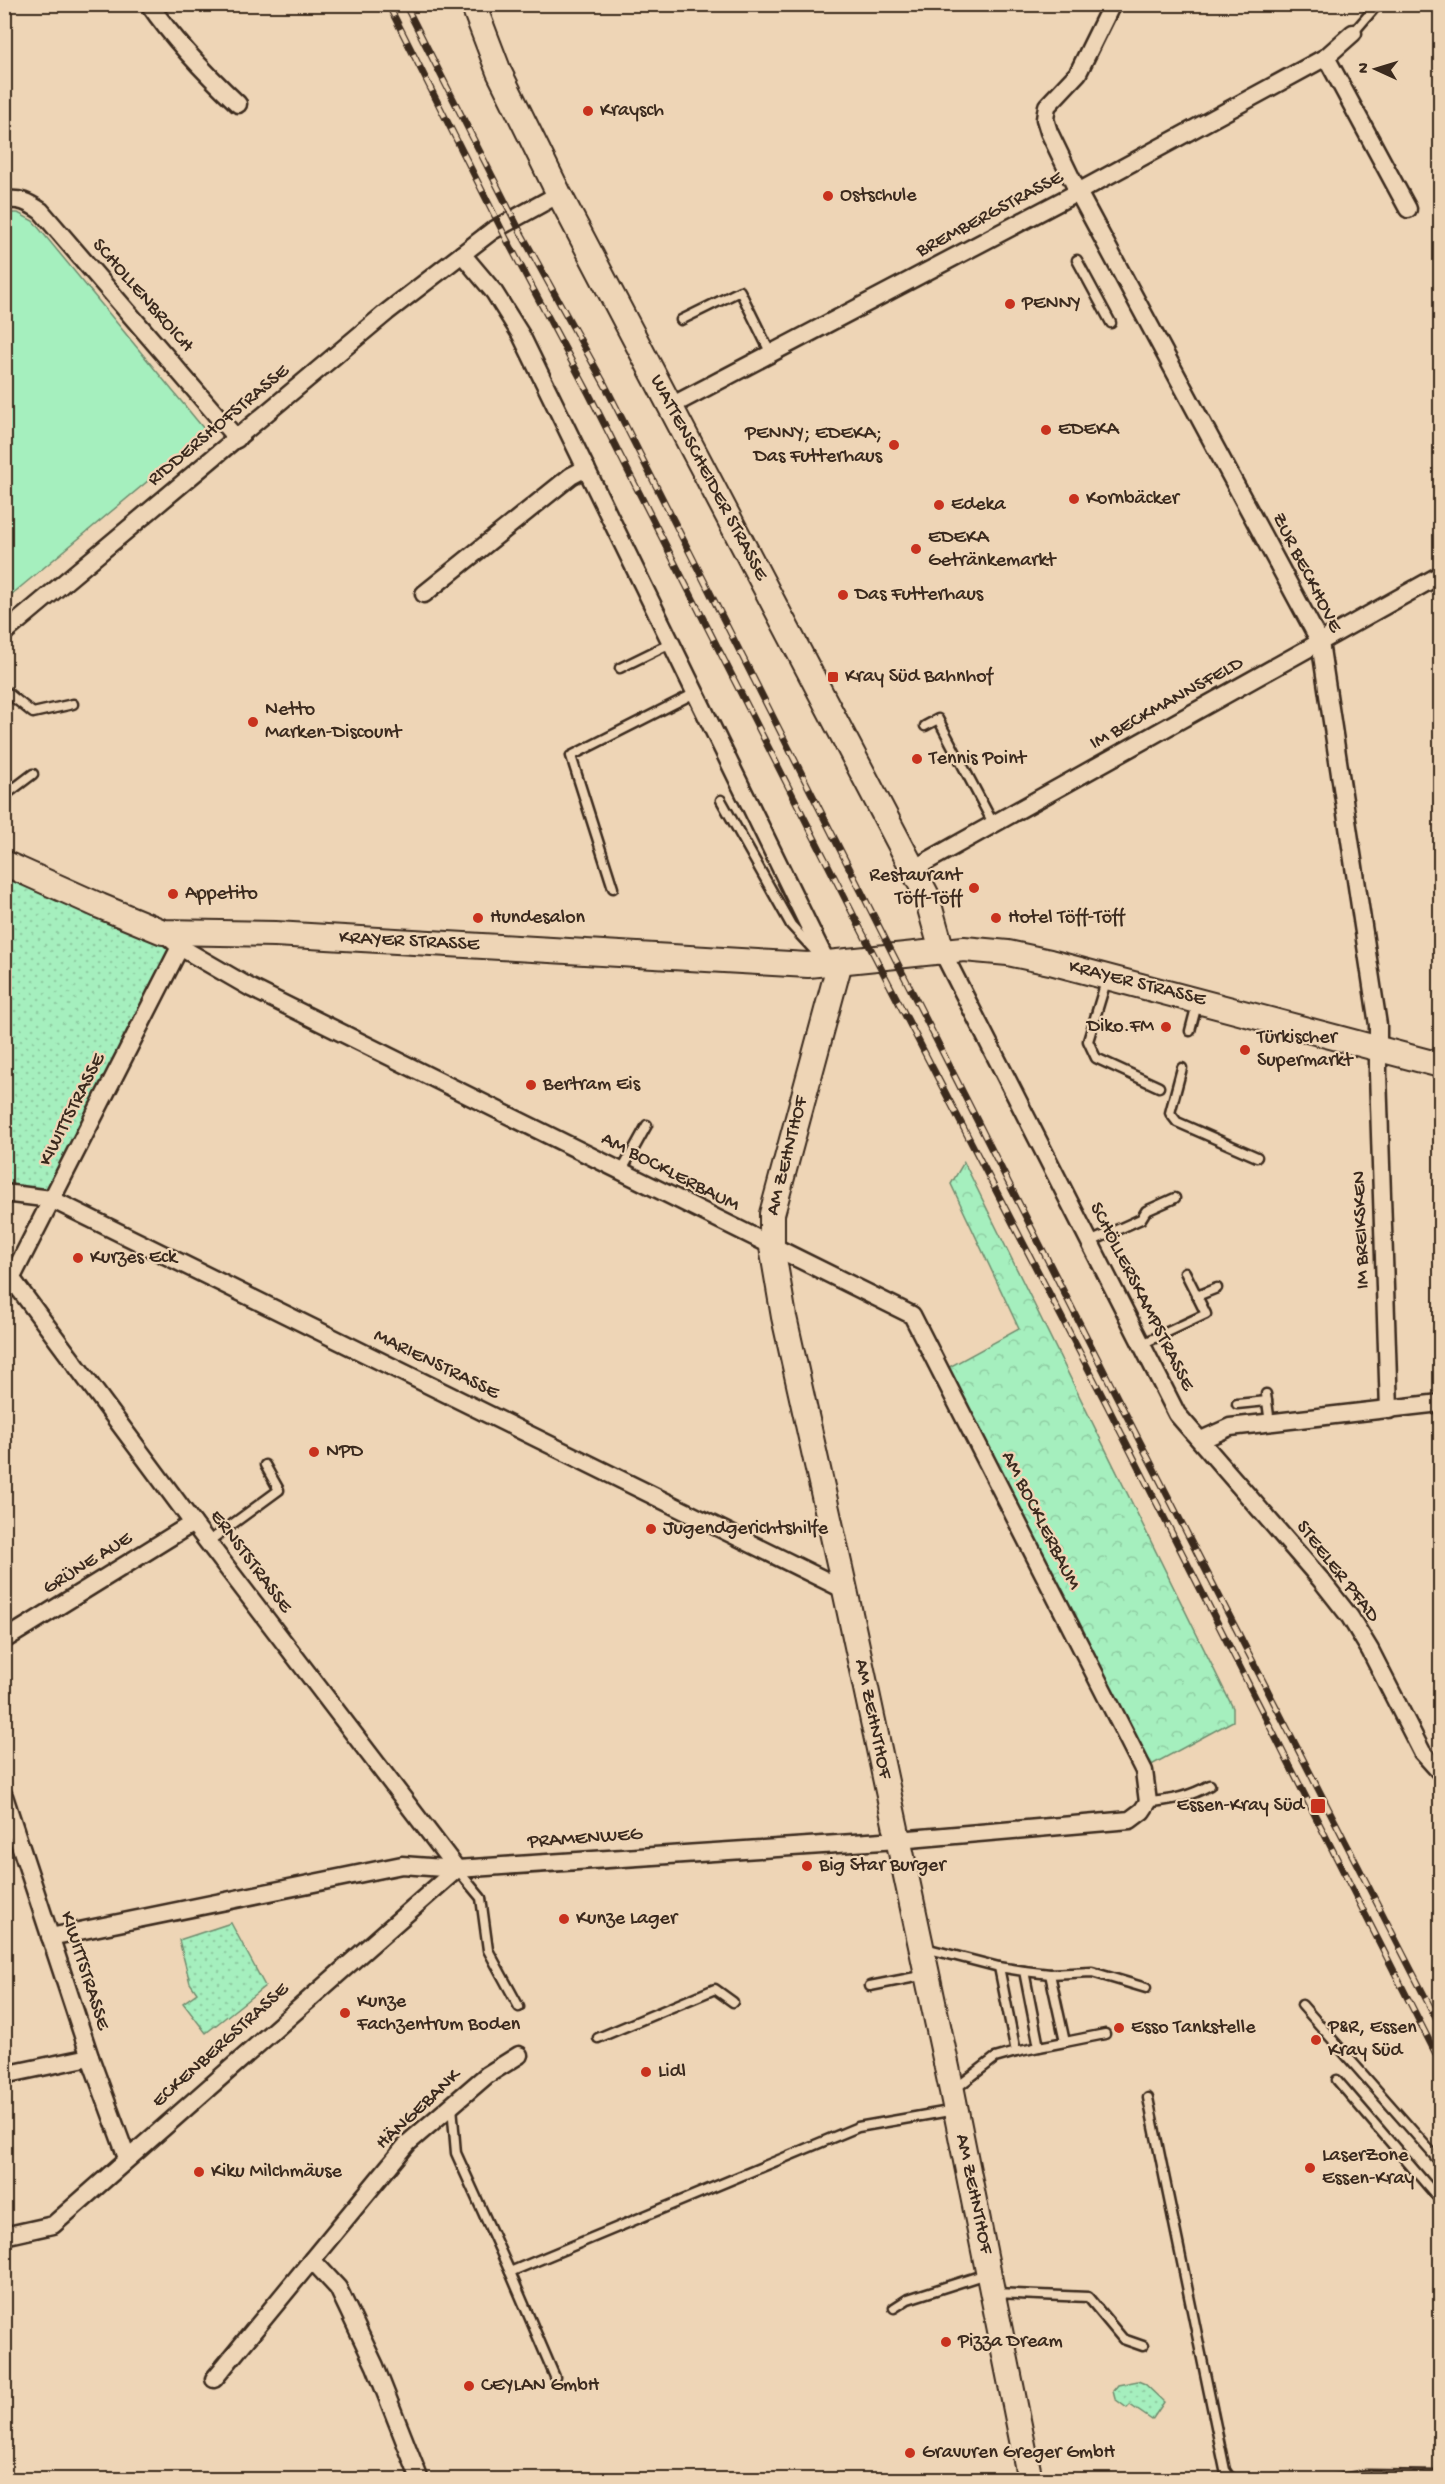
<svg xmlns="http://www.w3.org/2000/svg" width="1445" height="2484" font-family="'Gochi Hand',sans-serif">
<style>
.grass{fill:#a5efbe;stroke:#708c6e;stroke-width:1.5}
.forest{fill:url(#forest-crowns);stroke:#708c6e;stroke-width:1.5}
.park{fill:url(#park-dots);stroke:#708c6e;stroke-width:1.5}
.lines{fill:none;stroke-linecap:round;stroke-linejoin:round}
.service-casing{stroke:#3b2a1e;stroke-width:13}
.minor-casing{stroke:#3b2a1e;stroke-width:21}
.secondary-casing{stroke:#3b2a1e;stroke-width:28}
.service{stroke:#eed5b6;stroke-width:8}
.minor{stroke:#eed5b6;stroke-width:16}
.secondary{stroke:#eed5b6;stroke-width:24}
.rail-casing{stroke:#3b2a1e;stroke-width:7}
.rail{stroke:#eed5b6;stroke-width:4.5;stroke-dasharray:14;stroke-linecap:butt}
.poi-dot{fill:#c8321e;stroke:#eed5b6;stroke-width:2}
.labels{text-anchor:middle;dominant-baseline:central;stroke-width:4.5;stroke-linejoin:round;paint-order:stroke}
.poi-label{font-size:20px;fill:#3b2a1e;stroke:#eed5b6;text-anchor:start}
.street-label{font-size:20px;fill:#3b2a1e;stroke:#eed5b6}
</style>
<defs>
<pattern id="forest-crowns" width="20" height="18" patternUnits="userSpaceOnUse" patternTransform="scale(1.5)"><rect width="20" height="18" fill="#a5efbe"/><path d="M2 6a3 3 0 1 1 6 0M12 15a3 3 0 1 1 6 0" fill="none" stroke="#8fcda3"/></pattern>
<pattern id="park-dots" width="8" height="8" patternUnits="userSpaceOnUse" patternTransform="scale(1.5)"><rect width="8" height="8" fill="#a5efbe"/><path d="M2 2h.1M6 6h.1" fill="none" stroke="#8fcda3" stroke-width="1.8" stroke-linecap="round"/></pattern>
</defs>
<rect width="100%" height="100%" fill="#eed5b6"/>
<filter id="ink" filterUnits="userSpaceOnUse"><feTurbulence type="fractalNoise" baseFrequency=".0167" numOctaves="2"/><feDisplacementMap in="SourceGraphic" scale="12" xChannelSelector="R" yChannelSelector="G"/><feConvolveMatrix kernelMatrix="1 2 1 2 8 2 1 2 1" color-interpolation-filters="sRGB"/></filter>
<g filter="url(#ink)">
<path class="grass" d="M 8,213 L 18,213 L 33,221 L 204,429 L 203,435 L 5,600 L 4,214 Z"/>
<path class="forest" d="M 964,1162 L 1233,1708 L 1233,1721 L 1144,1769 L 942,1371 L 1019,1329 L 951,1184 Z"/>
<g class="park">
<path d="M 5,869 L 178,948 L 49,1195 L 5,1189 Z"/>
<path d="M 231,1923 L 265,1986 L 206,2033 L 183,2003 L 197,1993 L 190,1983 L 179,1940 Z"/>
<path d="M 1138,2381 L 1145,2384 L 1164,2402 L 1152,2420 L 1130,2405 L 1127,2408 L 1115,2399 L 1113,2391 L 1118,2385 Z"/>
</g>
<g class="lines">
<g class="service-casing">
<g id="service">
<path d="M 1353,33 L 1378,4"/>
<path d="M 1077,260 L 1111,323"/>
<path d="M 681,320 L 740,291 L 771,354"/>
<path d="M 620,668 L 671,643"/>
<path d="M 4,690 L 33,713 L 73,704"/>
<path d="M 925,726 L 938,719 L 994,825"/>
<path d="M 4,796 L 33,774"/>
<path d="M 721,800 L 791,925 L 814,950"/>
<path d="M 613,888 L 571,756 L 695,693"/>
<path d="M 1107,978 L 1088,1041 L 1096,1058 L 1159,1087"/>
<path d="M 1190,1031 L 1197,1004"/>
<path d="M 1182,1068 L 1170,1113 L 1177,1122 L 1257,1157"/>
<path d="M 621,1172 L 647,1125"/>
<path d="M 1090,1242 L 1141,1219 L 1146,1211 L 1175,1198"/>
<path d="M 1197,1296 L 1217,1288"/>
<path d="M 1142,1344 L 1206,1314 L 1185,1272"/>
<path d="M 1266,1394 L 1270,1423"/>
<path d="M 1237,1404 L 1267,1401"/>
<path d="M 208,1542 L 279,1490 L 265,1465"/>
<path d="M 1148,1802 C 1170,1801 1191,1796 1210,1785"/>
<path d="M 457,1869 L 481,1898 L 488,1950 L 519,2007"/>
<path d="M 925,1948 L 999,1967 L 1024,1971 L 1039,2047 L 1016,2052"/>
<path d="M 1024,1971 L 1050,1974 L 1065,2042 L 1039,2047"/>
<path d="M 1050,1974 L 1092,1972 L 1146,1988"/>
<path d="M 870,1986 L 926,1975"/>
<path d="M 1302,2005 L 1440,2162"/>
<path d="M 598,2038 L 715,1989 L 733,2002"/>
<path d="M 1065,2042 L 1105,2034"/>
<path d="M 1337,2080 L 1440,2200"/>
<path d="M 955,2089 L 995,2058 L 1016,2052 L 999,1967"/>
<path d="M 1148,2098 L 1225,2470 L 1229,2476 L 1235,2480"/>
<path d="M 452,2106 L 456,2153 L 510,2272 L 858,2127 L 955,2110"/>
<path d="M 510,2272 L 555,2377"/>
<path d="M 994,2293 L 1088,2297 L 1123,2339 L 1143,2346"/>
<path d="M 894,2308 L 908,2299 L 986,2274"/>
<path d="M 1335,2480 L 1367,2475 L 1440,2476"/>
</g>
</g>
<g class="minor-casing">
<g id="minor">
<path d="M 149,4 C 175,42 205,73 238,104"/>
<path d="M 1112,4 L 1078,73 L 1047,106 L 1045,119 L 1049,132 L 1078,192 L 1320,642 L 1378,1025 L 1378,1073 L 1389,1410"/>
<path d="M 1326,57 L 1408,209"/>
<path d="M 4,201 C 19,197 29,203 41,211 L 237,439"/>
<path d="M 462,254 L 494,292 L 521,335 L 827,963"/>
<path d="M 671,406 L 1078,192 L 1326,57 L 1353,33"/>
<path d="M 424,594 L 571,476 L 586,468"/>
<path d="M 4,633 L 387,312 L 492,231 L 559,194"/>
<path d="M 913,869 L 1440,575"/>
<path d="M 942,951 L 1177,1414 L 1321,1580 L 1350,1617 L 1370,1650 L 1422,1752 L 1440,1772"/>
<path d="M 4,1193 L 51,1199 L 845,1590"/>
<path d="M 12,1279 L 193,1523 L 457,1869"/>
<path d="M 4,1293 L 180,947"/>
<path d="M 1201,1440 L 1230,1427 L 1440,1403"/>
<path d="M 4,1640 L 193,1523"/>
<path d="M 4,1796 L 90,2057 L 127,2158"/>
<path d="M 50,1937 L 402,1865 L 457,1869 L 898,1840 L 1130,1820 L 1142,1811 L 1148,1802 L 1144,1771 L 912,1315 L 251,988 L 180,947 L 163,932"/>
<path d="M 4,2075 L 90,2057"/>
<path d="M 4,2236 L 53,2225 L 457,1869"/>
<path d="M 312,2260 L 338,2288 L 375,2366 L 420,2480"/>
<path d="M 214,2379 L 408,2143 L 487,2075 L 519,2055"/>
</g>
</g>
<g class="secondary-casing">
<g id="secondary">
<path d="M 473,4 L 499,72 L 559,194 L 926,894 L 942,951"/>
<path d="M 4,863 L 100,906 L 163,932 L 275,934 L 808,965 L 964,949 L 1008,953 L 1050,962 L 1440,1065"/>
<path d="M 840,962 L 772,1214 L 772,1247 L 784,1317 L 845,1590 L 952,2091 L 1030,2480"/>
</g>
</g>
<use href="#service" class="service"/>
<use href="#minor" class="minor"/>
<use href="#secondary" class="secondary"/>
<g class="rail-casing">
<g id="rail">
<path d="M 388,4 L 507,240 L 588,392 L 857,922 L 1107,1405 L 1440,2062"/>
<path d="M 405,4 L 521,233 L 605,385 L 1118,1399 L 1440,2026"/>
</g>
</g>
<use href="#rail" class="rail"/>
</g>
</g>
<g class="poi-dot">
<circle cx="588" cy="111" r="6"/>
<circle cx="828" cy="196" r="6"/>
<circle cx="1010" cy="304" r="6"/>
<circle cx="1046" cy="430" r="6"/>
<circle cx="894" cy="445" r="6"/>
<circle cx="1074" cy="499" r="6"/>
<circle cx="939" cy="505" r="6"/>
<circle cx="916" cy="549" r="6"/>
<circle cx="843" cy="595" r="6"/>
<rect x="827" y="671" width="12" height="12" rx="3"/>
<circle cx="253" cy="722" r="6"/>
<circle cx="917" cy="759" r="6"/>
<circle cx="974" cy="888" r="6"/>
<circle cx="173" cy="894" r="6"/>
<circle cx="478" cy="918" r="6"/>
<circle cx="996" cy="918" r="6"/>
<circle cx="1166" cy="1027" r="6"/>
<circle cx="1245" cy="1050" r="6"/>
<circle cx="531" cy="1085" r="6"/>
<circle cx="78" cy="1258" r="6"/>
<circle cx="314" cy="1452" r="6"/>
<circle cx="651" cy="1529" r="6"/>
<rect x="1310" y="1798" width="16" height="16" rx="3"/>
<circle cx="807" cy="1866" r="6"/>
<circle cx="564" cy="1919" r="6"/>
<circle cx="345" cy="2013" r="6"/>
<circle cx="1119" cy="2028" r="6"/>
<circle cx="1316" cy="2040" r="6"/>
<circle cx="646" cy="2072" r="6"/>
<circle cx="1310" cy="2168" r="6"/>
<circle cx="199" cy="2172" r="6"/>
<circle cx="946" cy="2342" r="6"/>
<circle cx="469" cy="2386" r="6"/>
<circle cx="910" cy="2453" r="6"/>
</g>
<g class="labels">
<g class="poi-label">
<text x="600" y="111">Kraysch</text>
<text x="840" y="196">Ostschule</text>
<text x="1022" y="304">PENNY</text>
<text x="1058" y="430">EDEKA</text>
<text x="882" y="434" text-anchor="end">PENNY; EDEKA;<tspan x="882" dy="23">Das Futterhaus</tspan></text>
<text x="1086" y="499">Kornbäcker</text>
<text x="951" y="505">Edeka</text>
<text x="928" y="538">EDEKA<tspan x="928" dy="23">Getränkemarkt</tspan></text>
<text x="855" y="595">Das Futterhaus</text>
<text x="845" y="677">Kray Süd Bahnhof</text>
<text x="265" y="710">Netto<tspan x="265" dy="23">Marken-Discount</tspan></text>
<text x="929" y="759">Tennis Point</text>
<text x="962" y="876" text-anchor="end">Restaurant<tspan x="962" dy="23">Töff-Töff</tspan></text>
<text x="185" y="894">Appetito</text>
<text x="490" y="918">Hundesalon</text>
<text x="1008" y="918">Hotel Töff-Töff</text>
<text x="1154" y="1027" text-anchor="end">Diko.FM</text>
<text x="1257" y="1038">Türkischer<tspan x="1257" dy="23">Supermarkt</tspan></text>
<text x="543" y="1085">Bertram Eis</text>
<text x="90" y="1258">Kurzes Eck</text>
<text x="326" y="1452">NPD</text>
<text x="663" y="1529">Jugendgerichtshilfe</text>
<text x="1304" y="1806" text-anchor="end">Essen-Kray Süd</text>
<text x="819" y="1866">Big Star Burger</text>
<text x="576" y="1919">Kunze Lager</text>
<text x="357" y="2002">Kunze<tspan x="357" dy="23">Fachzentrum Boden</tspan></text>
<text x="1131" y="2028">Esso Tankstelle</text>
<text x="1328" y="2028">P&amp;R, Essen<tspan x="1328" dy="23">Kray Süd</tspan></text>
<text x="658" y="2072">Lidl</text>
<text x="1322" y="2156">LaserZone<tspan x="1322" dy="23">Essen-Kray</tspan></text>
<text x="211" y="2172">Kiku Milchmäuse</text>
<text x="958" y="2342">Pizza Dream</text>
<text x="481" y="2386">CEYLAN GmbH</text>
<text x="922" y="2453">Gravuren Greger GmbH</text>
</g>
<g class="street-label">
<text transform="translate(990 215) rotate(-28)">BREMBERGSTRASSE</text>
<text transform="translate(142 296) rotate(49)">SCHOLLENBROICH</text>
<text transform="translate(219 426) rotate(-40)">RIDDERSHOFSTRASSE</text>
<text transform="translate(708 478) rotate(62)">WATTENSCHEIDER STRASSE</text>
<text transform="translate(1306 573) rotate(63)">ZUR BECKHOVE</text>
<text transform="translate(1167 704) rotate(-29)">IM BECKMANNSFELD</text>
<text transform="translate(409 942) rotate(3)">KRAYER STRASSE</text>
<text transform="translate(1137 984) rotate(14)">KRAYER STRASSE</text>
<text transform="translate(73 1110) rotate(-63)">KIWITTSTRASSE</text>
<text transform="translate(788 1156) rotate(-76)">AM ZEHNTHOF</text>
<text transform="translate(670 1173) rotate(27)">AM BOCKLERBAUM</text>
<text transform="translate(1362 1230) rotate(-92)">IM BREIKSKEN</text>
<text transform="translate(1141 1297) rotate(63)">SCHÖLLERSKAMPSTRASSE</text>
<text transform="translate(436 1365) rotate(26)">MARIENSTRASSE</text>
<text transform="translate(1040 1521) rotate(63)">AM BOCKLERBAUM</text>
<text transform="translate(250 1562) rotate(53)">ERNSTSTRASSE</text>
<text transform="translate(88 1564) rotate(-32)">GRÜNE AUE</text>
<text transform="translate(1337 1572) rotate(52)">STEELER PFAD</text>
<text transform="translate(872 1719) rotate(78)">AM ZEHNTHOF</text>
<text transform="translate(585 1839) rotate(-4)">PRAMENWEG</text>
<text transform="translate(84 1971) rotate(72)">KIWITTSTRASSE</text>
<text transform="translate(221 2046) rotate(-42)">ECKENBERGSTRASSE</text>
<text transform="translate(419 2110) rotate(-43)">HÄNGEBANK</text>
<text transform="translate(973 2194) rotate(78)">AM ZEHNTHOF</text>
</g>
</g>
<rect width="1445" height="2484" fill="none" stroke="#eed5b6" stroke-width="24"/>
<rect x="12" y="12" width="1421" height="2460" fill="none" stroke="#3b2a1e" stroke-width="2" filter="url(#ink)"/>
<g transform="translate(1376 69) rotate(274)" stroke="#eed5b6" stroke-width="4.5" paint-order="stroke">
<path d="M0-4.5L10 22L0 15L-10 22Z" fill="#3b2a1e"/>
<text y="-9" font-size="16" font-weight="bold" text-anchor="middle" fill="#3b2a1e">N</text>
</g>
</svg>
